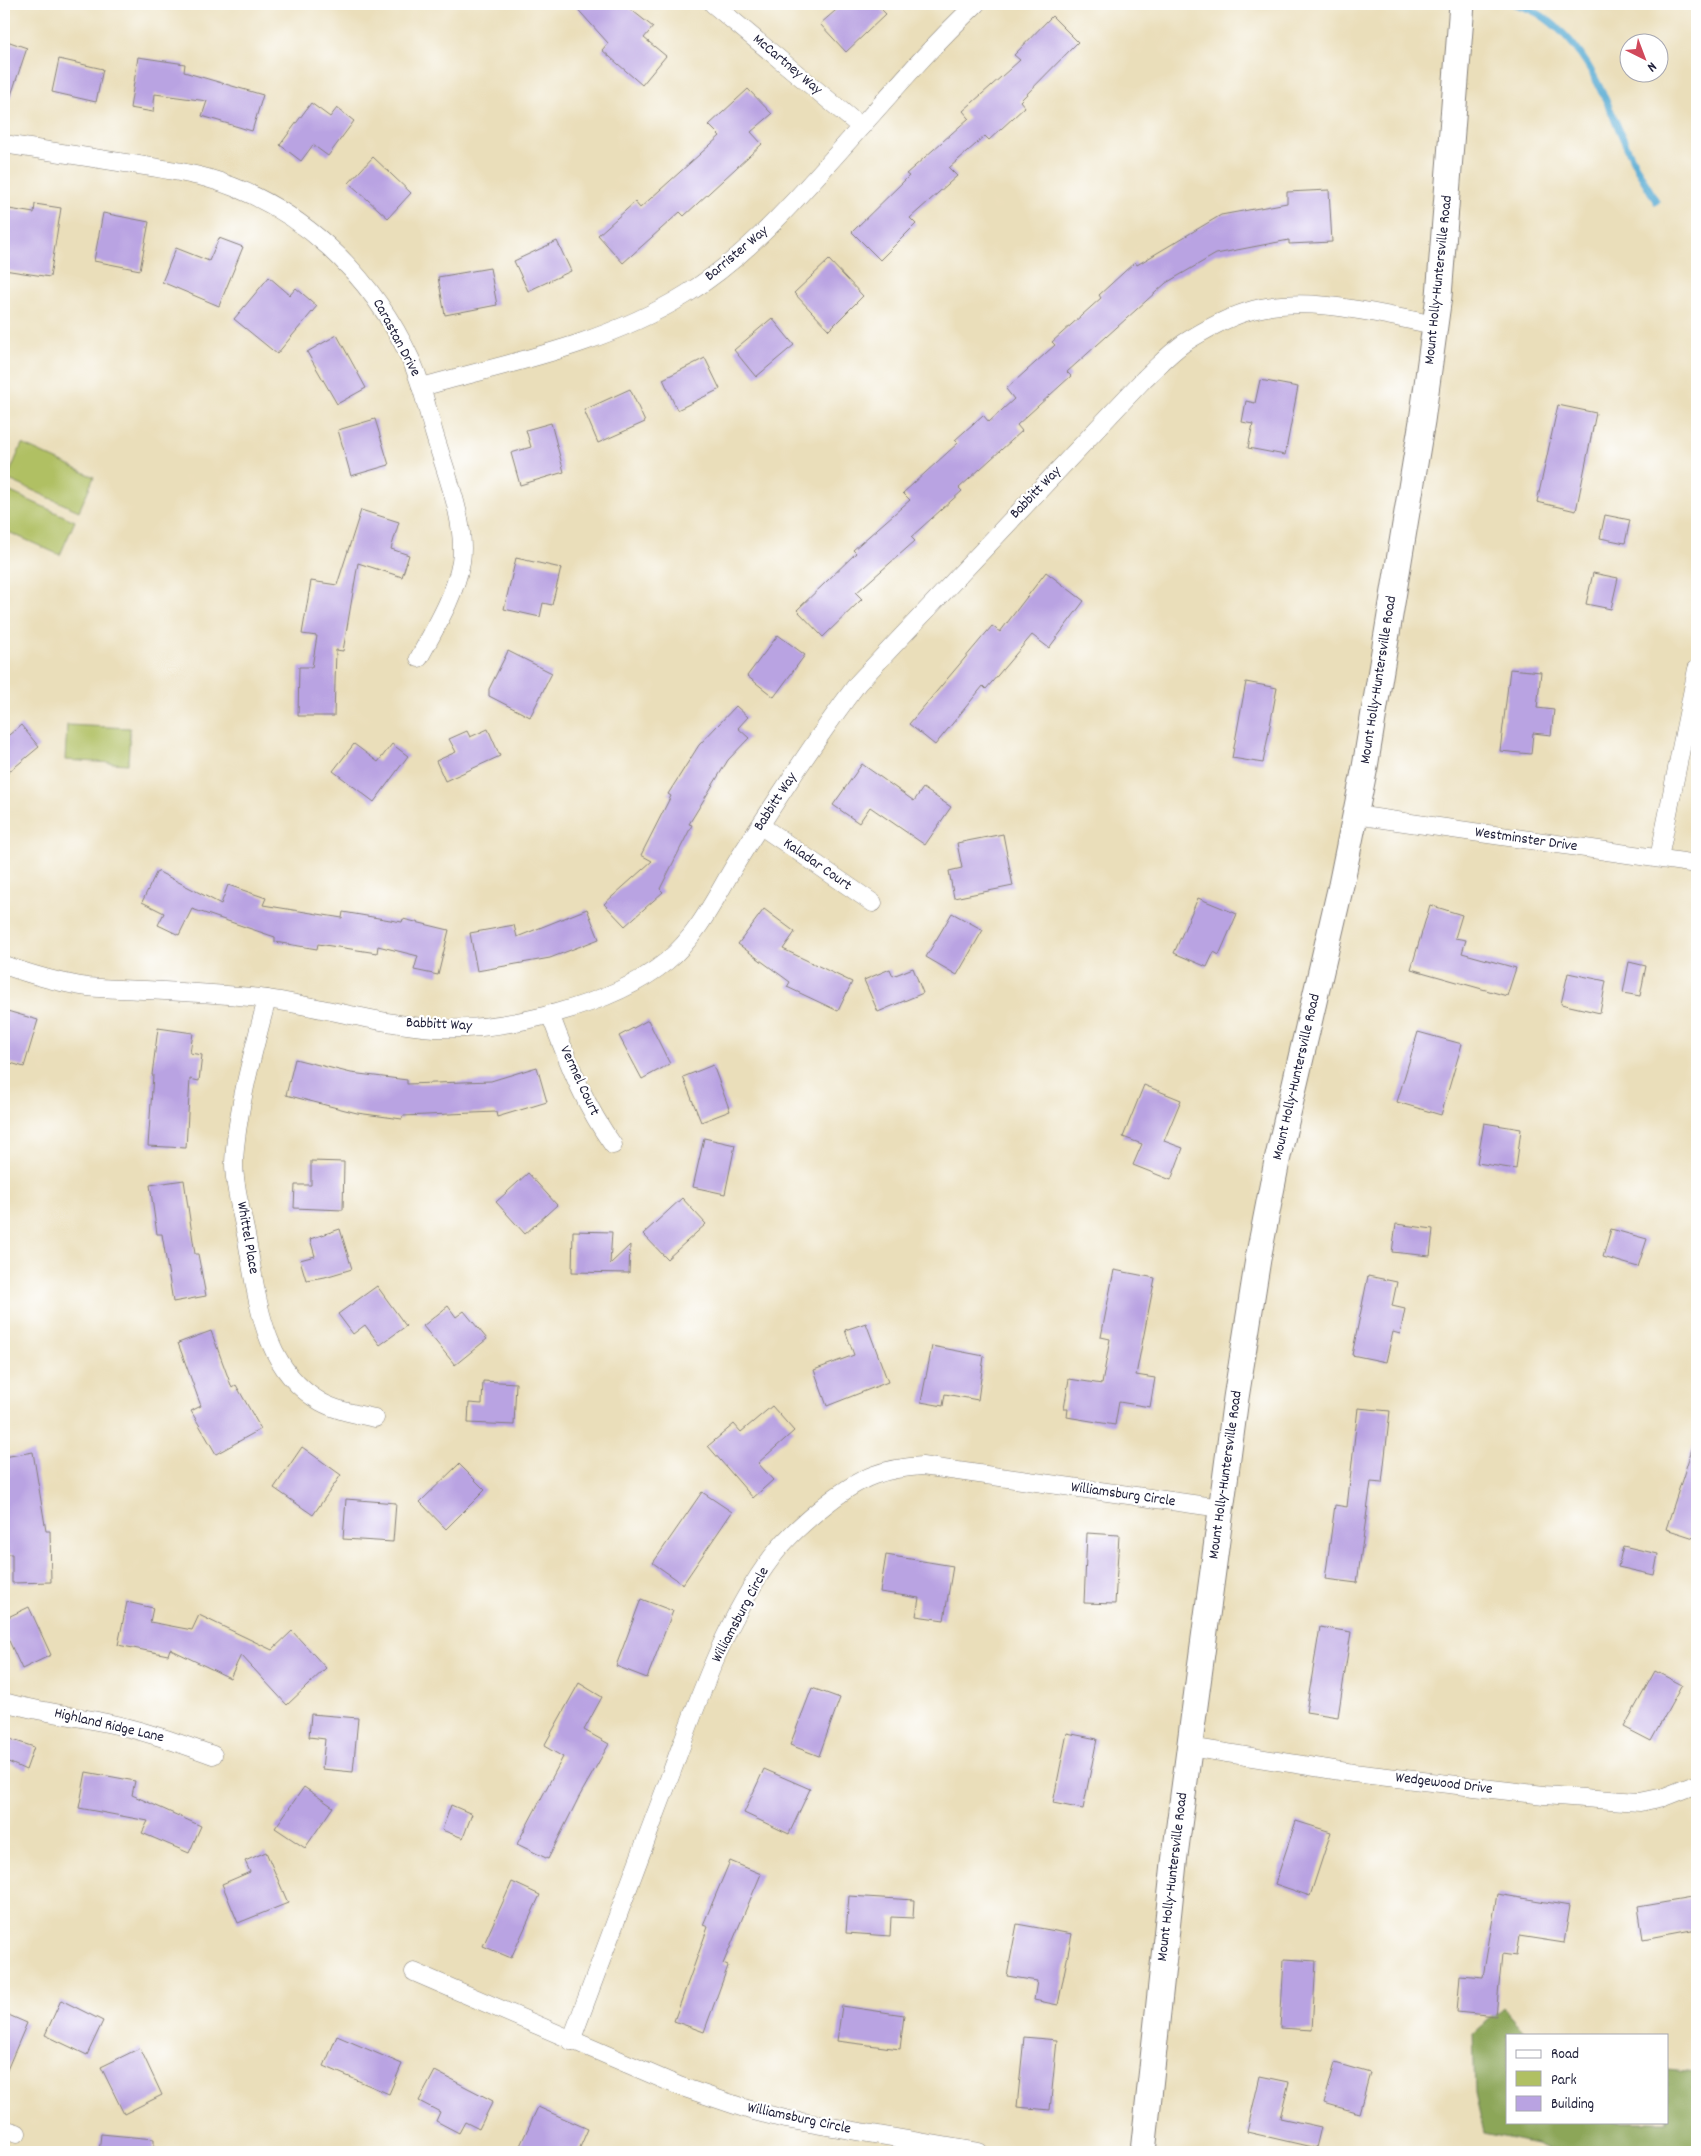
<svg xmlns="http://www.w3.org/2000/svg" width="1701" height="2156" font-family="Dekko,sans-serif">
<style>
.green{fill:#b0c063;stroke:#69714f}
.forest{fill:#8ca659;stroke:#57644a}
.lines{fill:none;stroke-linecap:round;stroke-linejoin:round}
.stream{stroke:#56aad2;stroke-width:7}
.building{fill:#b9a3e2}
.street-casing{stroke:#86807a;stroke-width:19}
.secondary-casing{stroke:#86807a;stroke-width:27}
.street{stroke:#fff;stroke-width:18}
.secondary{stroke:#fff;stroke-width:25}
.labels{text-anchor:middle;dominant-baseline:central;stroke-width:4.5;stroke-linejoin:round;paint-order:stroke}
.street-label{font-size:15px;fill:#22223b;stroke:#fff}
</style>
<rect width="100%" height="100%" fill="#fff"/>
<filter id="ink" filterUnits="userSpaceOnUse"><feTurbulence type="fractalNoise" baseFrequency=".02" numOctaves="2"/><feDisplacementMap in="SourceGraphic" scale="10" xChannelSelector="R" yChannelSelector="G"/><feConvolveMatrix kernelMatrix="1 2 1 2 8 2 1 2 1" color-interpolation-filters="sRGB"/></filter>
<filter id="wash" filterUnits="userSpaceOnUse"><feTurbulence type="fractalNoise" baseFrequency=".0096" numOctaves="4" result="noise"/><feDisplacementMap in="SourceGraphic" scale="20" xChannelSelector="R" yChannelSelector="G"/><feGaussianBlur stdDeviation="1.12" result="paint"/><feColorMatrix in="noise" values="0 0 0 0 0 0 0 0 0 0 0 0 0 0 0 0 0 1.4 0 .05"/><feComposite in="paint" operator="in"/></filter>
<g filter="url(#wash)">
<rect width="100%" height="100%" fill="#eadeba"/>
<g class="green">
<path d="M 22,444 L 94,477 L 79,511 L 7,479 Z"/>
<path d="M 4,489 L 75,521 L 60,555 L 4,530 Z"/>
<path d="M 67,725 L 130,728 L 128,764 L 65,760 Z"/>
</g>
<path class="forest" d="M 1503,2007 L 1528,2035 L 1507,2035 L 1507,2122 L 1667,2122 L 1667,2069 L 1697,2072 L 1697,2152 L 1554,2152 L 1536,2144 L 1484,2133 L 1475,2093 L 1473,2034 Z"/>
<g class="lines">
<path class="stream" d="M 1515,4 C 1523,7 1532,10 1539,14 C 1593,48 1608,111 1635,164 C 1641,177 1649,188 1656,201"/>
</g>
<g id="blocks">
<g class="building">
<path d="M 573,4 L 624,4 L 653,27 L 644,38 L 666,56 L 642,85 L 602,50 L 608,43 Z"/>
<path d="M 843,4 L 876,4 L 886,14 L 846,52 L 820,24 Z"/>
<path d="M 1052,16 L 1078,42 L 1020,101 L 1025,107 L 989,140 L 985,136 L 949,168 L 957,176 L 910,218 L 916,224 L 880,260 L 852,232 L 909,176 L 906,174 L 969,118 L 963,111 L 1020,60 L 1014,55 Z"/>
<path d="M 4,40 L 27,48 L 7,107 L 4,107 Z"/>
<path d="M 138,57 L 185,64 L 184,72 L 263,95 L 252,131 L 202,116 L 207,101 L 155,94 L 153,112 L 130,108 Z"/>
<path d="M 59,59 L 103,69 L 96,102 L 52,92 Z"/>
<path d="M 748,89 L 772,114 L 751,132 L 762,144 L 684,216 L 680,212 L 623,263 L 598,235 L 635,202 L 640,208 L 720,136 L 709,125 Z"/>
<path d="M 311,103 L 330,117 L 337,108 L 354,121 L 328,156 L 313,145 L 301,161 L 280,145 Z"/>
<path d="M 373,157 L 411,193 L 388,218 L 349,183 Z"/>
<path d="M 1329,190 L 1332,242 L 1289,244 L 1289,240 L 1216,254 L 1166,283 L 1067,372 L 1071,376 L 1017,425 L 1022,431 L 959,488 L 962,491 L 911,537 L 915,541 L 856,593 L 862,599 L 823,637 L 797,610 L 856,553 L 853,550 L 910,500 L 903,493 L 958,443 L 955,440 L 983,415 L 989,422 L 1014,399 L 1006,389 L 1055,345 L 1052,342 L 1101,298 L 1099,295 L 1135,262 L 1137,265 L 1221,215 L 1287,203 L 1287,192 Z"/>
<path d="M 35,204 L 61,208 L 50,277 L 4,270 L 4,240 L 9,209 L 34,213 Z"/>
<path d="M 103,213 L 149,222 L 140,270 L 94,261 Z"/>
<path d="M 219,238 L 243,247 L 219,306 L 162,282 L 176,248 L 209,261 Z"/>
<path d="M 557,241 L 571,271 L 528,291 L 514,261 Z"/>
<path d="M 829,260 L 863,296 L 829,330 L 794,293 Z"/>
<path d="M 490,268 L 497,305 L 445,315 L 438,277 Z"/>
<path d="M 269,277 L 290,295 L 296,288 L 317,306 L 277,354 L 234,319 Z"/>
<path d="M 772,318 L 794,345 L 756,377 L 734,350 Z"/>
<path d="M 337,335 L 366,388 L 337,404 L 307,352 Z"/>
<path d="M 705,358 L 720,389 L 677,410 L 663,379 Z"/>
<path d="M 1260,380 L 1298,387 L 1285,455 L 1248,448 L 1253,424 L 1242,422 L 1246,401 L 1255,403 Z"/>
<path d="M 630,389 L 645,422 L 598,443 L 584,410 Z"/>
<path d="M 1558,405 L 1596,413 L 1576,511 L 1537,502 Z"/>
<path d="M 375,419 L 389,465 L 351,476 L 338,430 Z"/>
<path d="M 551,423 L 564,472 L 520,485 L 511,453 L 531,447 L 526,430 Z"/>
<path d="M 361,510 L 399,522 L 391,549 L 409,555 L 402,577 L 358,563 L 343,651 L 336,650 L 334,716 L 298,716 L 299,667 L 312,667 L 317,636 L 302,634 L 311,581 L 337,585 Z"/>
<path d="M 1605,515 L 1630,520 L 1625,543 L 1600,538 Z"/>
<path d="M 516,558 L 561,568 L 552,605 L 543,603 L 540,617 L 504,609 Z"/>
<path d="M 1046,572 L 1084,601 L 1049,648 L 1032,635 L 986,689 L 983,686 L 935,745 L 909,724 L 992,626 L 1000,632 Z"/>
<path d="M 1593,573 L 1618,578 L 1611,609 L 1586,604 Z"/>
<path d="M 778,635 L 805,655 L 774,697 L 747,676 Z"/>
<path d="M 508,651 L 552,673 L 530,717 L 489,696 L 489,689 Z"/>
<path d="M 1510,669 L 1541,672 L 1537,708 L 1554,710 L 1551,735 L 1533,733 L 1531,754 L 1500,751 Z"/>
<path d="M 1246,682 L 1277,688 L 1263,763 L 1232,758 Z"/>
<path d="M 736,706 L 748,717 L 738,728 L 749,738 L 728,760 L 689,824 L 692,825 L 660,889 L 663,892 L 625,926 L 604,904 L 652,861 L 641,855 L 671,796 L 668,794 L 699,745 Z"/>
<path d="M 21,725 L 39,747 L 4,776 L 4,739 Z"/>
<path d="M 488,729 L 500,756 L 445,781 L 436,761 L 456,752 L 449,739 L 467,731 L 470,737 Z"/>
<path d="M 354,744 L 378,762 L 392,744 L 408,756 L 374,802 L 333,771 Z"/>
<path d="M 862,764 L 914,801 L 923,788 L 951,807 L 925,845 L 870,807 L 859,823 L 833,805 Z"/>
<path d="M 1003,834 L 1013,886 L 954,898 L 949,871 L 962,868 L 957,843 Z"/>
<path d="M 157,871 L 221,904 L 228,885 L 266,898 L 263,905 L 342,918 L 343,912 L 402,922 L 403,919 L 449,930 L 438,975 L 414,970 L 418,956 L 378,946 L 377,953 L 318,944 L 317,949 L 275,942 L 275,937 L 192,909 L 179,935 L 158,925 L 164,913 L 142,902 Z"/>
<path d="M 1198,898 L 1237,914 L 1219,955 L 1214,952 L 1207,967 L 1174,953 Z"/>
<path d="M 1430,905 L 1462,915 L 1455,938 L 1466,940 L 1462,953 L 1516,968 L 1507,996 L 1411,969 Z"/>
<path d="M 587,909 L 599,939 L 550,958 L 477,971 L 470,933 L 514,925 L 517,937 Z"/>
<path d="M 764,909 L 795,932 L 783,949 L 852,982 L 838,1011 L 787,987 L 790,982 L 738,944 Z"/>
<path d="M 952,913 L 983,930 L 957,975 L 926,957 Z"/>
<path d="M 1629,962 L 1646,966 L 1640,996 L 1623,993 Z"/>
<path d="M 913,968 L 923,993 L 878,1012 L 864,980 L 890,969 L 893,976 Z"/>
<path d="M 1568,973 L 1606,981 L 1600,1013 L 1561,1004 Z"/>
<path d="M 4,1010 L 38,1020 L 24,1067 L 4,1061 Z"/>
<path d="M 648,1020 L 670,1064 L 642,1079 L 619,1036 Z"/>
<path d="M 158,1028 L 193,1033 L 190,1053 L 202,1055 L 199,1081 L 190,1079 L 186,1148 L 148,1146 L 153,1075 L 152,1075 Z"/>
<path d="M 1418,1032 L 1462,1044 L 1441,1115 L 1397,1102 Z"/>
<path d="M 295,1059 L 351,1073 L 407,1080 L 407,1084 L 491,1081 L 537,1067 L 547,1102 L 497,1117 L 496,1112 L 403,1116 L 402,1119 L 357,1113 L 286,1095 Z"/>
<path d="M 713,1065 L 730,1111 L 701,1122 L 683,1077 Z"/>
<path d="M 1144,1085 L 1181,1100 L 1164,1141 L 1183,1148 L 1171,1180 L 1133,1165 L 1142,1144 L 1123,1137 Z"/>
<path d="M 1484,1123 L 1521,1129 L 1516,1169 L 1477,1163 Z"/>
<path d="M 704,1138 L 735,1145 L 725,1194 L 693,1187 Z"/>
<path d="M 311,1161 L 344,1162 L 343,1210 L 294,1208 L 295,1185 L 311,1185 Z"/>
<path d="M 528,1173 L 557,1205 L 525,1234 L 496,1202 Z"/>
<path d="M 184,1180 L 195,1254 L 198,1254 L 206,1296 L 173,1302 L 162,1234 L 157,1234 L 150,1185 Z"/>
<path d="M 682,1198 L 706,1224 L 667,1259 L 643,1234 Z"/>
<path d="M 1396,1224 L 1433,1229 L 1430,1256 L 1392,1252 Z"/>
<path d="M 340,1229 L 352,1269 L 325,1277 L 306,1280 L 300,1260 L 315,1256 L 310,1239 Z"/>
<path d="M 1611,1229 L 1647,1239 L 1638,1267 L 1603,1257 Z"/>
<path d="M 573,1231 L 612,1232 L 610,1264 L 630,1245 L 629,1273 L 572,1272 Z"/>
<path d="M 1114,1270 L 1155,1278 L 1136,1375 L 1155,1378 L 1150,1407 L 1119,1402 L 1115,1425 L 1067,1417 L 1068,1409 L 1064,1409 L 1069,1379 L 1102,1384 L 1110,1339 L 1101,1337 Z"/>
<path d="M 1368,1276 L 1397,1282 L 1392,1306 L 1405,1309 L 1400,1334 L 1393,1332 L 1386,1362 L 1352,1355 Z"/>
<path d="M 377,1286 L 406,1326 L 380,1345 L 365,1325 L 353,1334 L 338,1314 Z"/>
<path d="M 448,1306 L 456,1317 L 464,1311 L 487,1339 L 455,1365 L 423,1326 Z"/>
<path d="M 866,1323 L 888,1382 L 827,1406 L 814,1370 L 854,1355 L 845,1330 Z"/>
<path d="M 211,1331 L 232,1388 L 236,1385 L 261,1429 L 216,1454 L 191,1411 L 201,1406 L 178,1343 Z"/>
<path d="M 932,1346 L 984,1356 L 978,1400 L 945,1394 L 943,1406 L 921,1402 Z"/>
<path d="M 483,1381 L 516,1383 L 514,1425 L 468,1423 L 469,1403 L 482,1404 Z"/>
<path d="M 772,1406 L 794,1431 L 758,1463 L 773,1480 L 753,1498 L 708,1446 L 734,1424 L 741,1432 Z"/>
<path d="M 1358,1408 L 1390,1411 L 1382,1483 L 1371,1482 L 1357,1583 L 1325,1579 L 1335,1505 L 1347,1507 Z"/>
<path d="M 1694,1443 L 1697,1443 L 1697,1539 L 1666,1529 Z"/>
<path d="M 302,1447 L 341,1475 L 313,1515 L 274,1488 Z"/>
<path d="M 33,1452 L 46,1531 L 50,1531 L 51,1582 L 12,1583 L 12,1554 L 4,1554 L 4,1457 Z"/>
<path d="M 459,1464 L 485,1490 L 446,1529 L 420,1502 Z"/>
<path d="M 702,1492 L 732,1512 L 683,1584 L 653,1563 Z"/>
<path d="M 346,1499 L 396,1503 L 393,1542 L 343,1539 Z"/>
<path d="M 1087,1533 L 1119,1535 L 1115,1604 L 1084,1603 Z"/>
<path d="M 1623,1546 L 1658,1554 L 1654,1575 L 1618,1567 Z"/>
<path d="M 886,1555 L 953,1566 L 944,1620 L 916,1616 L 919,1598 L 880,1592 Z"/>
<path d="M 641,1599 L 673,1611 L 647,1678 L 616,1666 Z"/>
<path d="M 127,1602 L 153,1608 L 150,1622 L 192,1630 L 199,1615 L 272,1650 L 292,1631 L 326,1668 L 287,1705 L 241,1655 L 230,1678 L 170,1649 L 168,1655 L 118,1645 Z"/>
<path d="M 29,1607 L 51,1655 L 22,1669 L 4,1630 L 4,1619 Z"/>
<path d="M 1320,1627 L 1351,1632 L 1338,1717 L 1306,1712 Z"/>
<path d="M 1655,1671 L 1682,1685 L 1651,1741 L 1624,1727 Z"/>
<path d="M 579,1683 L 602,1697 L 584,1730 L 609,1744 L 579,1797 L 548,1859 L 517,1844 L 563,1757 L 544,1746 Z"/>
<path d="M 812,1688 L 840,1698 L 819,1756 L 790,1745 Z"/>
<path d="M 311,1714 L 358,1718 L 353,1772 L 322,1769 L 325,1739 L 309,1737 Z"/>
<path d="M 1067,1733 L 1097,1739 L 1083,1809 L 1053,1803 Z"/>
<path d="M 4,1737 L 34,1747 L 26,1770 L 4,1760 Z"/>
<path d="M 764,1769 L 810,1789 L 789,1834 L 744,1813 Z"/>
<path d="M 86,1772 L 135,1781 L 132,1795 L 201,1826 L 189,1853 L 142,1833 L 148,1821 L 79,1808 Z"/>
<path d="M 304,1787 L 333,1807 L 305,1848 L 275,1828 Z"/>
<path d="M 451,1805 L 472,1814 L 463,1838 L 442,1830 Z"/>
<path d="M 1296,1821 L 1331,1832 L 1310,1896 L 1275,1884 Z"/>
<path d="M 266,1852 L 288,1903 L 238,1923 L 222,1884 L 250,1872 L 245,1861 Z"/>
<path d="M 730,1861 L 761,1874 L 723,1964 L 728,1966 L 704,2032 L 674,2021 L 708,1927 L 703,1925 Z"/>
<path d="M 512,1882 L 540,1895 L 511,1958 L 483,1946 Z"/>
<path d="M 1497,1894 L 1570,1906 L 1564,1943 L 1519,1936 L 1516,1956 L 1502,1954 L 1496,2016 L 1457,2012 L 1460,1975 L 1483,1977 Z"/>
<path d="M 849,1896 L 914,1900 L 913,1918 L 891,1917 L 890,1936 L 846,1933 Z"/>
<path d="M 1697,1897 L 1697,1929 L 1643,1939 L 1638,1907 Z"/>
<path d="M 1017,1924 L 1072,1934 L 1058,2005 L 1034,2000 L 1037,1981 L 1007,1976 Z"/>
<path d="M 1284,1959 L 1316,1961 L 1312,2030 L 1280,2028 Z"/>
<path d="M 61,2000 L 103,2021 L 87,2055 L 45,2035 Z"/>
<path d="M 842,2006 L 904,2015 L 900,2049 L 837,2041 Z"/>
<path d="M 4,2013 L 27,2023 L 4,2077 Z"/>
<path d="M 337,2036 L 402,2064 L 389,2094 L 324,2066 Z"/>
<path d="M 1024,2037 L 1057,2040 L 1050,2110 L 1017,2107 Z"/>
<path d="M 140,2048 L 162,2095 L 124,2114 L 101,2067 Z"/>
<path d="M 1335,2063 L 1370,2073 L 1359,2113 L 1324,2103 Z"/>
<path d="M 435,2071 L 493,2101 L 479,2129 L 465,2122 L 459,2133 L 436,2121 L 440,2112 L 419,2101 Z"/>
<path d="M 1260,2076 L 1289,2082 L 1280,2118 L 1321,2127 L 1316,2148 L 1247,2132 Z"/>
<path d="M 538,2107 L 588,2129 L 578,2152 L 517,2152 Z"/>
<path d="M 101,2134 L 154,2139 L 154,2152 L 99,2152 Z"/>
</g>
</g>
</g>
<g filter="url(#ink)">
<use href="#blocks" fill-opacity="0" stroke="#86807a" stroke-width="1"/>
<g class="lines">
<g class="street-casing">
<g id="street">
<path d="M 713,4 L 861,127"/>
<path d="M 4,144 C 42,150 81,156 119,162 C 149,167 178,170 207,178 C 299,204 372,275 411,360 C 422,383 427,409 434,433 C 445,471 467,523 461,562 C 455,596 435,628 419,658"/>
<path d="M 421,387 C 510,363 606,344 685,295 C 740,261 784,213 827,165 C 876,111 923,54 976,4"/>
<path d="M 1355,815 L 1697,864"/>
<path d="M 761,826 L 873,903"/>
<path d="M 1659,858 L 1697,669"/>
<path d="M 4,965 C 32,975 59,983 88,987 C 107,989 126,989 144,990 C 185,992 227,994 267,999 C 323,1007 378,1024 434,1028 C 504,1032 612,1006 667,961 C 702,932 719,889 743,852 C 780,795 817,737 858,683 L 1144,379 C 1157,367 1170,353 1184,343 C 1203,331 1224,319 1246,312 C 1303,293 1378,314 1435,325"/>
<path d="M 267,999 C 254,1048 236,1113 234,1163 C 234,1190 244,1219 248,1246 C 258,1303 264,1370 321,1402 C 337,1411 357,1414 375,1418"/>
<path d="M 550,1014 C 568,1061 583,1103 613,1145"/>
<path d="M 4,1702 C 36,1711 69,1715 102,1722 C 139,1729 176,1742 213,1755"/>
<path d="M 1189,1747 L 1353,1773 L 1544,1795 L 1624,1801 L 1640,1802 L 1664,1797 L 1697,1784"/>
<path d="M 414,1972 L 679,2086 L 750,2110 L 785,2119 L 979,2152"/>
<path d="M 571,2041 C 604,1953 636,1866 669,1779 C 696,1706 725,1619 772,1557 C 791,1531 843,1486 874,1475 C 890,1469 905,1467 922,1466 L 1221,1508"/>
<path d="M 4,2129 L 17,2133"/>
</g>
</g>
<g class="secondary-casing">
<path id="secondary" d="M 1143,2152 L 1174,1863 L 1236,1398 L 1258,1259 L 1277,1161 L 1341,885 L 1365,767 L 1422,421 L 1439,296 L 1462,4"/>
</g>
<use href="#street" class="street"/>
<use href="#secondary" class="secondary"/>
</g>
</g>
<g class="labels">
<g class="street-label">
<text transform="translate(787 65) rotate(40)">McCartney Way</text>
<text transform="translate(737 254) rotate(-40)">Barrister Way</text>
<text transform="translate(1439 280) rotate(-84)">Mount Holly-Huntersville Road</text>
<text transform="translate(396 338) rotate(62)">Carastan Drive</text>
<text transform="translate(1036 493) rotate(-46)">Babbitt Way</text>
<text transform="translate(1379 680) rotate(-81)">Mount Holly-Huntersville Road</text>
<text transform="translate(776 802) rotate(-57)">Babbitt Way</text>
<text transform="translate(1526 840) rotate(8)">Westminster Drive</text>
<text transform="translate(817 865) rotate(35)">Kaladar Court</text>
<text transform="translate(439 1025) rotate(3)">Babbitt Way</text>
<text transform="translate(1297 1077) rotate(-77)">Mount Holly-Huntersville Road</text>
<text transform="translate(579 1081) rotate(65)">Vermel Court</text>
<text transform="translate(247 1238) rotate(80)">Whittel Place</text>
<text transform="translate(1226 1475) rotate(-82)">Mount Holly-Huntersville Road</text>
<text transform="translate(1123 1495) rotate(8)">Williamsburg Circle</text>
<text transform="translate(741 1615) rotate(-62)">Williamsburg Circle</text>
<text transform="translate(109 1726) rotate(13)">Highland Ridge Lane</text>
<text transform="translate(1444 1784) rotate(7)">Wedgewood Drive</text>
<text transform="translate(1173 1877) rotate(-83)">Mount Holly-Huntersville Road</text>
<text transform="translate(799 2119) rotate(12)">Williamsburg Circle</text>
</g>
</g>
<rect width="1701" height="2156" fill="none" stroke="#fff" stroke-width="20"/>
<rect x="1506" y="2034" width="162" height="90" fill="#ffffff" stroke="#a7a7b1"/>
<rect x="1516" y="2050" width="25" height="8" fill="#ffffff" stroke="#a7a7b1"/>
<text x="1551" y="2058" font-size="15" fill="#22223b">Road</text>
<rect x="1516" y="2071" width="25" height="15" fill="#b0c063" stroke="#a7a7b1"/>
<text x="1551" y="2084" font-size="15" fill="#22223b">Park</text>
<rect x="1516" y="2096" width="25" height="15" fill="#b9a3e2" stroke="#a7a7b1"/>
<text x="1551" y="2108" font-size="15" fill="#22223b">Building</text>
<g transform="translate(1644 58) rotate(138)"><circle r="24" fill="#ffffff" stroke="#a7a7b1"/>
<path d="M0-4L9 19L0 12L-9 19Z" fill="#d1495b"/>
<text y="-8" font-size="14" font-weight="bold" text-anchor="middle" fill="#22223b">N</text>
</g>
</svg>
